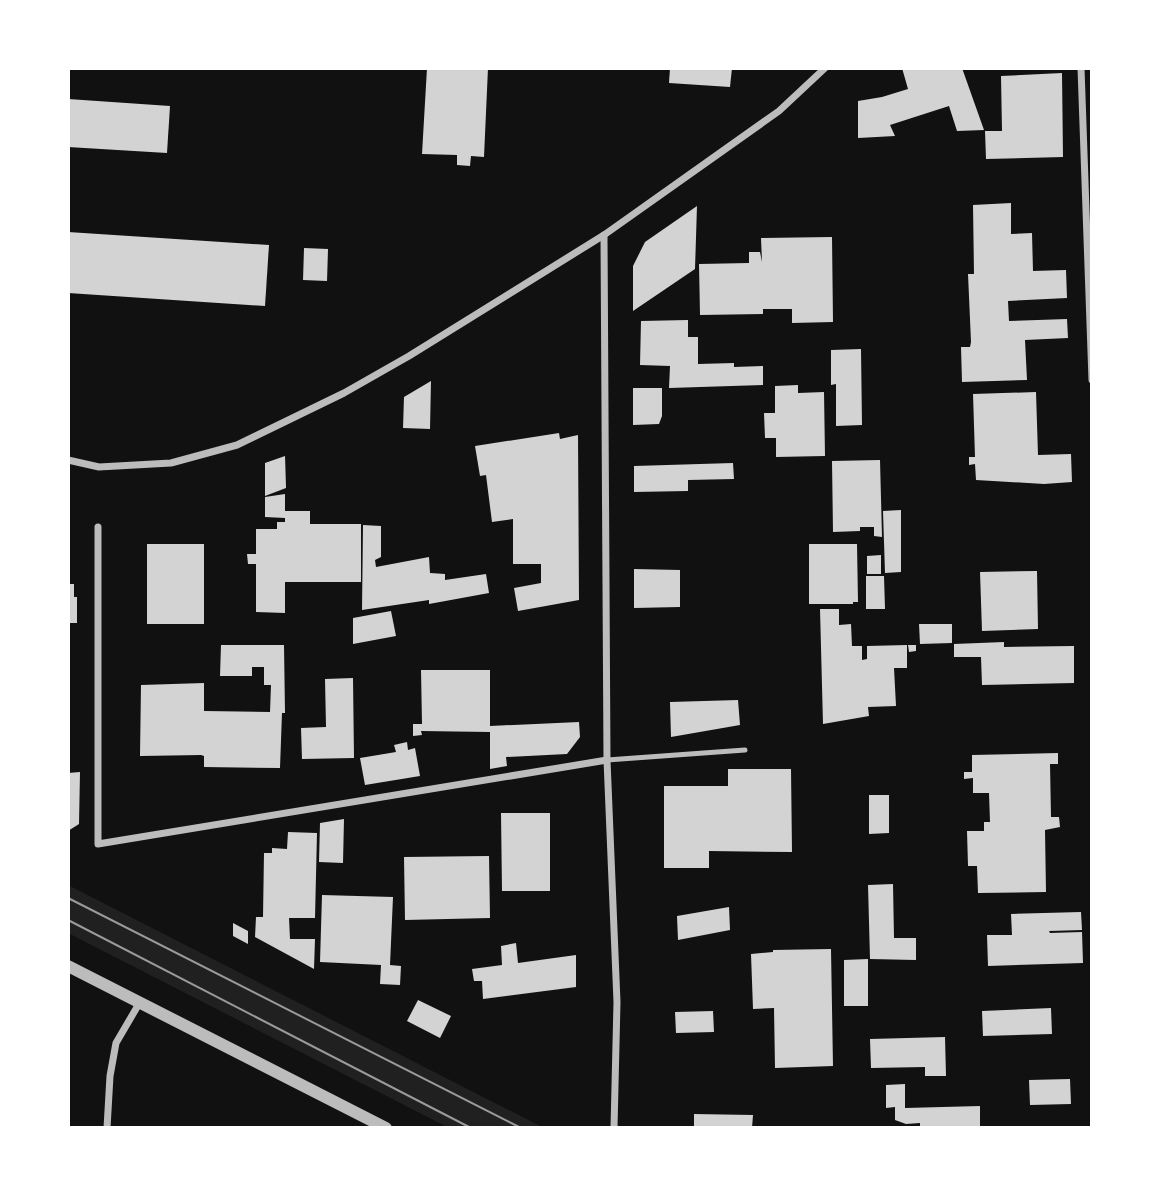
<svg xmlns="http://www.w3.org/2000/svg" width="1160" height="1196" font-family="Merriweather,serif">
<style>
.green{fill:#202020}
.building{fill:#d3d3d3}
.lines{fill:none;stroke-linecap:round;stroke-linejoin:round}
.service{stroke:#bcbcbc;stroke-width:5}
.minor{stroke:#bcbcbc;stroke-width:7}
.tertiary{stroke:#bcbcbc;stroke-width:12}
.tram{stroke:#9a9a9a;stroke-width:2}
</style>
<rect width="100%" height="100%" fill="#111"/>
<path class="green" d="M 68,885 L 544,1128 L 449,1128 L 68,933 Z"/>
<g class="building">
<path d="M 427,68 L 488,68 L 484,157 L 471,156 L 470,166 L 457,165 L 457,155 L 422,154 Z"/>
<path d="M 670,68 L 732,68 L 730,87 L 669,83 Z"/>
<path d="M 902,68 L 962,68 L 984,130 L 957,131 L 949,106 L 890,125 L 895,136 L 858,138 L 858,101 L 882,97 L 908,89 Z"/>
<path d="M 1062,73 L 1063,157 L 986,159 L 985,131 L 1002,131 L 1001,76 Z"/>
<path d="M 68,99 L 170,106 L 167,153 L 68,147 Z"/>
<path d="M 1011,203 L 1011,234 L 1032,233 L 1033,271 L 1066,270 L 1067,298 L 1008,301 L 1009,321 L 1067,319 L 1068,338 L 1025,340 L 1027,380 L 962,382 L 961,347 L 970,347 L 971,342 L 968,274 L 974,274 L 973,205 Z"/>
<path d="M 697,206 L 695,269 L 633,311 L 633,266 L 645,242 Z"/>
<path d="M 68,232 L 269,245 L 265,306 L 68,293 Z"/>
<path d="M 832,237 L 833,322 L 792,323 L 792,309 L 763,309 L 763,314 L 700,315 L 699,264 L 749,263 L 749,252 L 760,252 L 762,262 L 761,238 Z"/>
<path d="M 304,248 L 328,249 L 327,281 L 303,280 Z"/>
<path d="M 688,320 L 688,337 L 698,337 L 698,364 L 734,363 L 734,367 L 763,366 L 763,385 L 669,388 L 670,366 L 640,365 L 641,321 Z"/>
<path d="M 861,349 L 862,425 L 836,426 L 836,384 L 831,385 L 831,350 Z"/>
<path d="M 431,381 L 430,429 L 403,428 L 404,397 Z"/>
<path d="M 798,385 L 798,393 L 824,392 L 825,456 L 776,457 L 776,438 L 765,438 L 764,413 L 775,413 L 775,386 Z"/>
<path d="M 633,388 L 662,388 L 662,416 L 659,424 L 633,425 Z"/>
<path d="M 1036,392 L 1038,455 L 1071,454 L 1072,482 L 1044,484 L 976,480 L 975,464 L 969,465 L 969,457 L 975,457 L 973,394 Z"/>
<path d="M 559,433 L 560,439 L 578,435 L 579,600 L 518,611 L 514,588 L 541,583 L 541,564 L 513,564 L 513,519 L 492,522 L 486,475 L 480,476 L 475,446 Z"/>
<path d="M 285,456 L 286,488 L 265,496 L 265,463 Z"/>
<path d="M 880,460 L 882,537 L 874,536 L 874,527 L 860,527 L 860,531 L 833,532 L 832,461 Z"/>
<path d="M 733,463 L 734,479 L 688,480 L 688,491 L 634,492 L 634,466 Z"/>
<path d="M 285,494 L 285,511 L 310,511 L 310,524 L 361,524 L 361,582 L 285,582 L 285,613 L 256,612 L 256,564 L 248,564 L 247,554 L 256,554 L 256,529 L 277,529 L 277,522 L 285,522 L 285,518 L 265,517 L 265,497 Z"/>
<path d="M 901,510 L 901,572 L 885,573 L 883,511 Z"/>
<path d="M 363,525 L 381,526 L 381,557 L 375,560 L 376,567 L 429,557 L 430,573 L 445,574 L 445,580 L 486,574 L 489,593 L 429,604 L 429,600 L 362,610 Z"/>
<rect x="147" y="544" width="57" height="80"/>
<path d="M 809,544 L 857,544 L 858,602 L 853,602 L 853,604 L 809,604 Z"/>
<path d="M 881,555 L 881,574 L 867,574 L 867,556 Z"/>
<path d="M 634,569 L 680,570 L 680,607 L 634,608 Z"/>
<path d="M 1037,571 L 1038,629 L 982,631 L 980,572 Z"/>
<path d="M 866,576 L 884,576 L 885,609 L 866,609 Z"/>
<path d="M 68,584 L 74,584 L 74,597 L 77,597 L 77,623 L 68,623 Z"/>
<path d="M 820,609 L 839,609 L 839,625 L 851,624 L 852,646 L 862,646 L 862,660 L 867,659 L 867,646 L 907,645 L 907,668 L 894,668 L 896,706 L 868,707 L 869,716 L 823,724 Z"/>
<path d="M 391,611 L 396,636 L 353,644 L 353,618 Z"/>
<path d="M 919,624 L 952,624 L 952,643 L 920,644 Z"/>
<path d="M 1004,642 L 1004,647 L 1074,646 L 1074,683 L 982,685 L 981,657 L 954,657 L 954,644 Z"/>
<path d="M 221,645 L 284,645 L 285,713 L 282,713 L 280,768 L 204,767 L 204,756 L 201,755 L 140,756 L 141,685 L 204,683 L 204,711 L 270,712 L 271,685 L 264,685 L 264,667 L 252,667 L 252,676 L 220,676 Z"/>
<path d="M 908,645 L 916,645 L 916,651 L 909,652 Z"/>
<path d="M 421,670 L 490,670 L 490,726 L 579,722 L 580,737 L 567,754 L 506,757 L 507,766 L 490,769 L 490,732 L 421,731 L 422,735 L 413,736 L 413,724 L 422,724 Z"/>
<path d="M 353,678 L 354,758 L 302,759 L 301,728 L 326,727 L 325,679 Z"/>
<path d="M 738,700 L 740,725 L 671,737 L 670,702 Z"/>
<path d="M 407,742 L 408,750 L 415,748 L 420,776 L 365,785 L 360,758 L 396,752 L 394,745 Z"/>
<path d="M 1058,753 L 1058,764 L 1050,764 L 1051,817 L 1059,817 L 1060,827 L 1045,830 L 1046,892 L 978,893 L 977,866 L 968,866 L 967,831 L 984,831 L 984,822 L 990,822 L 989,793 L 973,793 L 973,778 L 964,779 L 964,772 L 972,772 L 972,755 Z"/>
<path d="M 728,769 L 791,769 L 792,852 L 709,851 L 709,868 L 664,868 L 664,786 L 728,786 Z"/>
<path d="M 80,772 L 79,824 L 68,831 L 68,773 Z"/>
<path d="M 869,795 L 889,795 L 889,833 L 869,834 Z"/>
<path d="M 501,813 L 550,813 L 550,891 L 502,891 Z"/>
<path d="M 344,819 L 343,863 L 319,862 L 320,823 Z"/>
<path d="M 288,832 L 317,833 L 315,918 L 289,918 L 290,939 L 315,939 L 314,969 L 255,937 L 256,917 L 263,917 L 264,853 L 272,853 L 272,848 L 287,849 Z"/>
<path d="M 489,856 L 490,918 L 405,920 L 404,857 Z"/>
<path d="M 893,884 L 894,938 L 916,938 L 916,960 L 870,959 L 868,885 Z"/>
<path d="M 322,895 L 393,897 L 390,965 L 401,966 L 400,985 L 380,984 L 381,965 L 320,962 Z"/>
<path d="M 729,907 L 730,930 L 678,940 L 677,916 Z"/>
<path d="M 1081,912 L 1082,930 L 1049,931 L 1050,933 L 1082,932 L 1083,963 L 988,966 L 987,935 L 1012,935 L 1011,914 Z"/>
<path d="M 233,923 L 248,931 L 248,944 L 233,936 Z"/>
<path d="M 516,943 L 518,963 L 576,955 L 576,987 L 483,999 L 482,981 L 474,981 L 472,969 L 502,965 L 501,946 Z"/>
<path d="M 831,949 L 833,1066 L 775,1068 L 774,1008 L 753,1009 L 751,954 L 773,952 L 773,950 Z"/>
<path d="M 868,959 L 868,1006 L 844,1006 L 844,960 Z"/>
<path d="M 418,1000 L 451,1016 L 440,1038 L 407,1021 Z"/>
<path d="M 1051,1008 L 1052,1034 L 983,1036 L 982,1011 Z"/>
<path d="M 713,1011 L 714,1032 L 676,1033 L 675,1012 Z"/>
<path d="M 945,1037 L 946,1076 L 925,1076 L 925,1067 L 871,1068 L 870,1039 Z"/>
<path d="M 1070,1079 L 1071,1104 L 1030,1105 L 1029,1080 Z"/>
<path d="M 905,1084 L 905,1108 L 980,1106 L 980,1128 L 920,1128 L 920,1123 L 906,1124 L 895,1120 L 895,1107 L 886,1108 L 886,1085 Z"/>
<path d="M 694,1114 L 753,1115 L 752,1128 L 694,1128 Z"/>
</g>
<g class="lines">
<path class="service" d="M 607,760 L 745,750"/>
<g class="minor">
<path d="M 1081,68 L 1092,380"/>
<path d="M 604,235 L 607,760 L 617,1002 L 614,1128"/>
<path d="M 68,460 L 99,467 L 171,463 L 237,445 L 344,393 L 409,356 L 604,235 L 779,111 L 825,68"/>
<path d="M 98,527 L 98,844 L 607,760"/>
<path d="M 107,1128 L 110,1076 L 116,1043 L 140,1002"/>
</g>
<path class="tertiary" d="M 68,966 L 386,1128"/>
<g class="tram">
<path d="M 68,898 L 521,1128"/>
<path d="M 68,920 L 471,1128"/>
</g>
</g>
<rect width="1160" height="1196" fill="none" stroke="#ffffff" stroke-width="140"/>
</svg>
